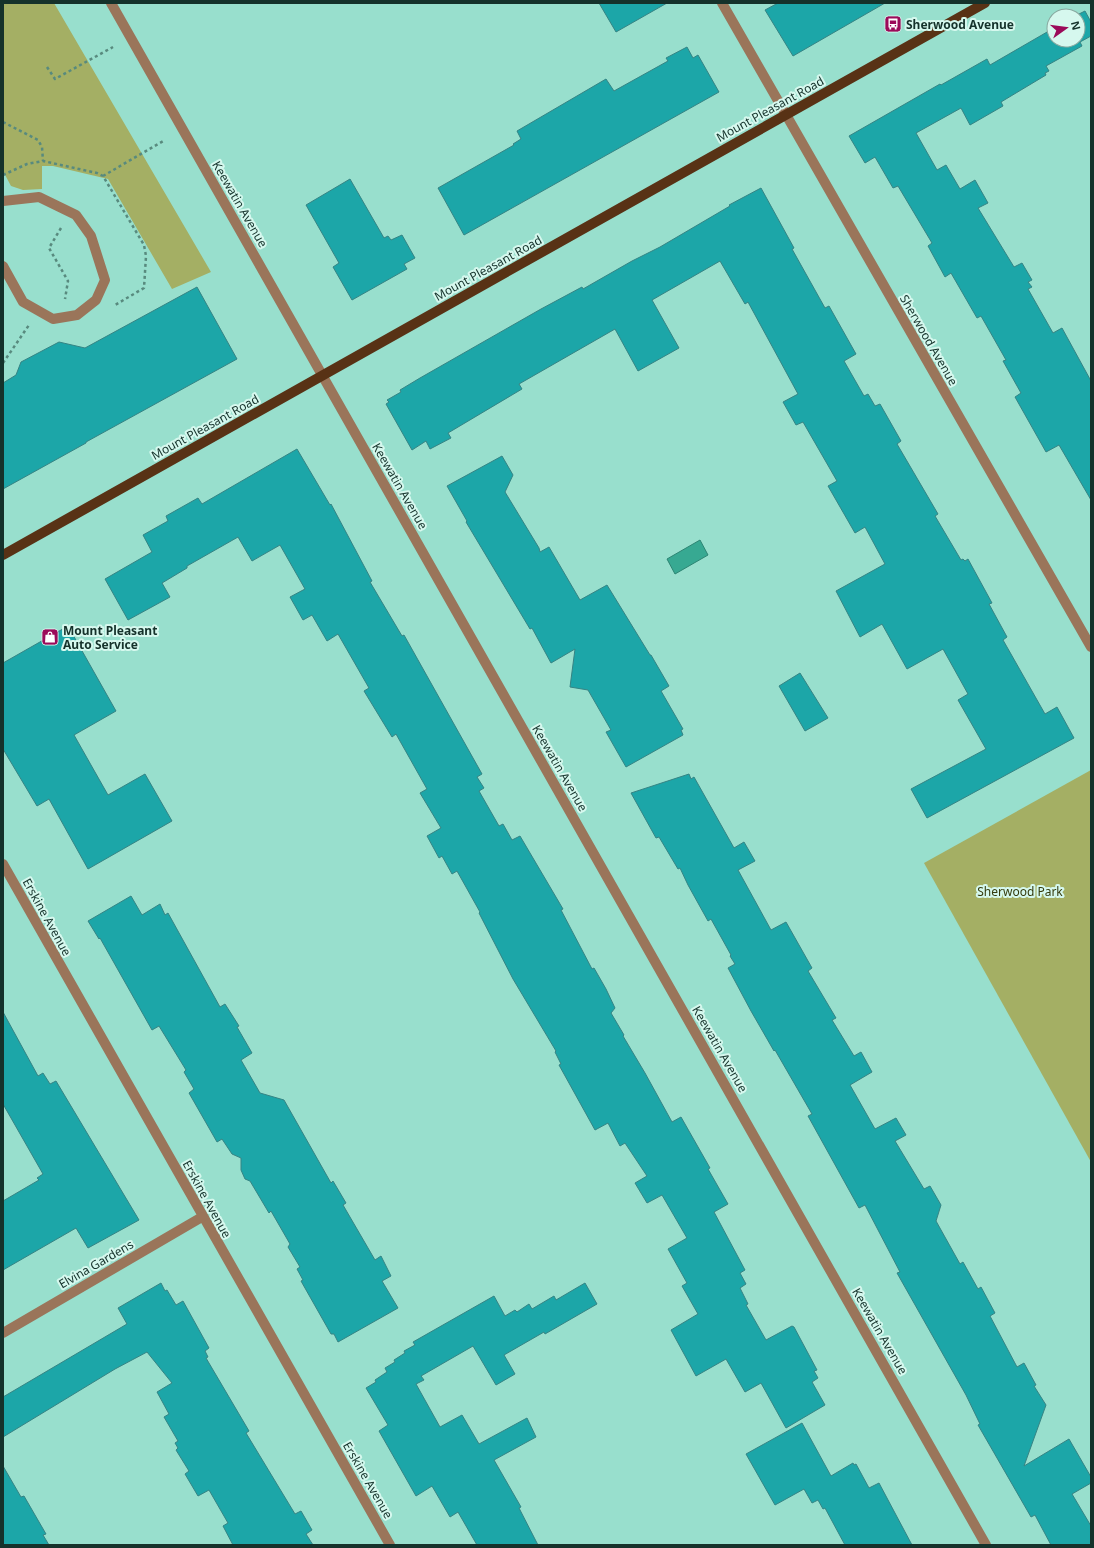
<svg xmlns="http://www.w3.org/2000/svg" width="1094" height="1548" font-family="'Noto Sans',sans-serif">
<style>
.green{fill:#a4af64}
.water{fill:#37a992;stroke:#2d8573}
.building{fill:#1ca6a8;stroke:#358484}
.lines{fill:none;stroke-linecap:round;stroke-linejoin:round}
.path{stroke:#588a7e;stroke-width:2.5;stroke-dasharray:3 3;stroke-linecap:butt}
.minor{stroke:#9a755a;stroke-width:10}
.major{stroke:#583215;stroke-width:10}
.labels{text-anchor:middle;dominant-baseline:central;stroke-width:4;stroke-linejoin:round;paint-order:stroke}
.poi-label{font-size:12px;font-weight:bold;fill:#15322b;stroke:#d6f8ee;text-anchor:start}
.street-label{font-size:12px;fill:#15322b;stroke:#d6f8ee}
.park-label{font-size:12px;fill:#353b0d;stroke:#d6f8ee}
</style>
<rect width="100%" height="100%" fill="#98dfcd"/>
<g class="green">
<path d="M 3,3 L 54,3 L 211,272 L 172,289 L 108,179 L 53,166 L 42,166 L 42,189 L 23,190 L 11,186 L 3,171 Z"/>
<path d="M 1091,770 L 1091,1162 L 924,863 Z"/>
</g>
<path class="water" d="M 700,540 L 708,555 L 675,574 L 667,559 Z"/>
<g class="building">
<path d="M 599,3 L 667,3 L 616,32 Z"/>
<path d="M 778,3 L 885,3 L 793,56 L 765,10 Z"/>
<path d="M 1085,11 L 1091,22 L 1091,36 L 1080,42 L 1082,46 L 1046,66 L 1049,71 L 1045,73 L 1046,75 L 1001,102 L 1003,106 L 970,125 L 961,108 L 916,133 L 937,170 L 946,165 L 960,189 L 975,180 L 988,203 L 978,208 L 1014,267 L 1022,263 L 1032,280 L 1028,282 L 1032,287 L 1028,289 L 1053,333 L 1062,328 L 1091,381 L 1091,500 L 1059,445 L 1046,452 L 1015,397 L 1021,393 L 1003,361 L 1006,360 L 981,316 L 977,318 L 951,273 L 945,277 L 928,246 L 932,243 L 898,186 L 893,188 L 875,157 L 865,163 L 849,136 L 940,84 L 941,85 L 987,59 L 990,65 L 1054,28 L 1054,40 L 1078,40 L 1078,16 L 1075,16 Z"/>
<path d="M 687,47 L 693,58 L 698,55 L 719,92 L 464,235 L 438,188 L 514,145 L 513,144 L 521,139 L 517,131 L 606,79 L 614,91 L 668,61 L 666,58 Z"/>
<path d="M 350,179 L 384,238 L 388,236 L 391,240 L 402,235 L 415,258 L 404,264 L 407,269 L 352,300 L 333,267 L 339,263 L 306,205 Z"/>
<path d="M 761,188 L 794,248 L 792,249 L 825,308 L 829,306 L 856,354 L 844,361 L 864,396 L 868,394 L 875,406 L 880,404 L 901,441 L 897,444 L 938,514 L 935,516 L 961,560 L 963,559 L 965,561 L 968,559 L 992,603 L 989,604 L 1007,637 L 1003,640 L 1045,714 L 1057,707 L 1074,738 L 927,818 L 911,789 L 986,749 L 958,700 L 968,694 L 943,649 L 907,669 L 882,624 L 860,637 L 836,591 L 885,564 L 865,527 L 855,533 L 828,486 L 837,481 L 803,422 L 796,425 L 783,402 L 798,394 L 748,302 L 745,304 L 720,261 L 652,300 L 679,348 L 638,371 L 615,329 L 519,384 L 522,389 L 448,433 L 451,438 L 430,449 L 426,441 L 412,450 L 386,404 L 389,402 L 387,400 L 401,392 L 400,390 L 420,378 L 541,309 L 582,287 L 583,289 L 632,261 L 660,247 L 730,206 L 729,205 Z"/>
<path d="M 197,287 L 237,359 L 86,442 L 86,443 L 3,489 L 3,383 L 16,375 L 21,362 L 59,342 L 85,348 Z"/>
<path d="M 297,449 L 330,505 L 331,504 L 372,581 L 370,582 L 402,636 L 404,635 L 482,774 L 477,777 L 484,788 L 479,791 L 499,826 L 503,824 L 512,840 L 520,836 L 563,909 L 561,910 L 592,969 L 594,968 L 606,989 L 615,1008 L 611,1013 L 624,1035 L 623,1036 L 645,1073 L 672,1122 L 681,1117 L 710,1168 L 708,1169 L 728,1204 L 714,1212 L 745,1270 L 740,1273 L 746,1284 L 740,1288 L 748,1304 L 746,1305 L 766,1340 L 792,1326 L 794,1327 L 817,1370 L 814,1371 L 818,1378 L 812,1382 L 825,1405 L 786,1428 L 761,1383 L 745,1392 L 726,1359 L 696,1376 L 671,1330 L 698,1314 L 682,1286 L 687,1283 L 668,1249 L 687,1238 L 662,1195 L 647,1203 L 635,1183 L 647,1176 L 625,1143 L 620,1146 L 608,1123 L 595,1130 L 559,1065 L 561,1064 L 555,1052 L 556,1051 L 513,979 L 479,913 L 480,912 L 457,871 L 452,874 L 442,856 L 439,858 L 427,836 L 441,828 L 420,793 L 427,789 L 396,734 L 392,737 L 364,691 L 369,688 L 338,634 L 327,641 L 312,615 L 303,620 L 290,597 L 305,589 L 280,545 L 252,561 L 238,537 L 187,566 L 187,568 L 162,583 L 170,597 L 128,620 L 105,579 L 152,552 L 143,535 L 168,521 L 166,516 L 198,498 L 202,504 Z"/>
<path d="M 502,456 L 513,475 L 505,492 L 539,548 L 540,552 L 549,547 L 580,600 L 607,585 L 650,655 L 651,655 L 669,686 L 661,691 L 683,729 L 681,730 L 683,735 L 626,767 L 606,732 L 611,730 L 588,690 L 570,687 L 575,649 L 551,663 L 532,628 L 530,629 L 466,522 L 467,521 L 447,486 Z"/>
<path d="M 68,626 L 116,711 L 74,735 L 108,795 L 145,774 L 172,821 L 88,869 L 49,799 L 37,806 L 3,749 L 3,663 Z"/>
<path d="M 800,673 L 828,718 L 805,731 L 779,686 Z"/>
<path d="M 689,774 L 691,779 L 694,777 L 734,848 L 744,842 L 755,861 L 738,870 L 771,930 L 786,922 L 812,968 L 808,971 L 836,1018 L 832,1020 L 854,1056 L 861,1052 L 872,1072 L 850,1085 L 875,1129 L 896,1118 L 906,1135 L 895,1141 L 924,1189 L 930,1186 L 941,1205 L 936,1221 L 960,1264 L 963,1262 L 978,1289 L 981,1287 L 995,1313 L 990,1316 L 1017,1367 L 1024,1363 L 1036,1385 L 1034,1386 L 1046,1405 L 1024,1466 L 1069,1439 L 1091,1477 L 1091,1483 L 1072,1494 L 1091,1526 L 1091,1545 L 1051,1545 L 1035,1515 L 1031,1517 L 978,1425 L 980,1424 L 966,1395 L 897,1273 L 900,1272 L 865,1205 L 859,1208 L 808,1116 L 812,1114 L 775,1050 L 774,1051 L 751,1011 L 728,968 L 735,964 L 730,956 L 731,955 L 711,919 L 708,921 L 688,885 L 680,868 L 678,869 L 659,837 L 656,838 L 631,793 Z"/>
<path d="M 131,896 L 142,915 L 160,904 L 165,915 L 168,913 L 220,1007 L 225,1004 L 239,1026 L 237,1027 L 252,1053 L 241,1060 L 260,1093 L 284,1100 L 331,1183 L 333,1181 L 346,1203 L 343,1205 L 375,1260 L 381,1256 L 391,1276 L 382,1281 L 398,1308 L 338,1342 L 334,1334 L 331,1334 L 301,1281 L 303,1280 L 297,1269 L 300,1267 L 288,1247 L 290,1244 L 271,1211 L 269,1213 L 250,1181 L 245,1179 L 241,1170 L 241,1158 L 232,1154 L 222,1139 L 217,1142 L 189,1093 L 194,1089 L 184,1072 L 186,1070 L 159,1026 L 152,1030 L 100,938 L 99,939 L 88,921 Z"/>
<path d="M 3,1012 L 38,1076 L 43,1073 L 50,1084 L 56,1081 L 139,1220 L 88,1248 L 76,1228 L 3,1270 L 3,1201 L 39,1180 L 37,1178 L 43,1174 L 3,1104 Z"/>
<path d="M 161,1283 L 165,1291 L 167,1290 L 176,1305 L 183,1301 L 209,1348 L 205,1351 L 208,1357 L 206,1358 L 249,1431 L 246,1433 L 295,1514 L 301,1511 L 312,1530 L 306,1534 L 313,1545 L 233,1545 L 223,1526 L 228,1523 L 209,1490 L 198,1496 L 185,1474 L 189,1471 L 176,1450 L 178,1448 L 175,1443 L 178,1441 L 164,1417 L 169,1414 L 157,1392 L 172,1383 L 147,1352 L 115,1369 L 3,1437 L 3,1397 L 127,1324 L 118,1308 Z"/>
<path d="M 585,1283 L 597,1304 L 545,1334 L 544,1332 L 504,1355 L 515,1374 L 496,1385 L 473,1346 L 421,1376 L 424,1380 L 416,1384 L 440,1427 L 462,1415 L 479,1444 L 527,1418 L 536,1437 L 494,1460 L 521,1507 L 519,1508 L 538,1545 L 477,1545 L 458,1512 L 450,1517 L 432,1486 L 416,1496 L 379,1431 L 388,1425 L 366,1388 L 376,1382 L 375,1380 L 387,1372 L 385,1368 L 395,1362 L 394,1360 L 405,1353 L 404,1351 L 415,1345 L 413,1342 L 494,1296 L 505,1316 L 515,1310 L 517,1312 L 529,1304 L 532,1309 L 554,1296 L 556,1300 Z"/>
<path d="M 802,1423 L 831,1476 L 853,1463 L 854,1465 L 856,1464 L 869,1488 L 879,1483 L 912,1545 L 845,1545 L 825,1508 L 823,1509 L 818,1500 L 812,1503 L 804,1489 L 775,1505 L 746,1454 Z"/>
<path d="M 3,1466 L 21,1497 L 24,1496 L 46,1534 L 43,1535 L 49,1545 L 3,1545 Z"/>
</g>
<g class="lines">
<g class="path">
<path d="M 47,67 L 55,79 L 113,47"/>
<path d="M 3,122 L 38,140 L 42,147 L 43,161"/>
<path d="M 3,175 L 27,164 L 43,161 L 97,173 L 103,176 L 144,245 L 146,256 L 144,288 L 115,305"/>
<path d="M 103,176 L 165,140"/>
<path d="M 61,228 L 49,248 L 68,281 L 65,299"/>
<path d="M 3,363 L 29,325"/>
</g>
<g class="minor">
<path d="M 111,3 L 986,1545"/>
<path d="M 722,3 L 1091,647"/>
<path d="M 3,201 L 39,197 L 76,215 L 91,236 L 105,280 L 96,300 L 77,315 L 53,319 L 23,302 L 3,266"/>
<path d="M 3,864 L 390,1545"/>
<path d="M 3,1333 L 202,1217"/>
</g>
<path class="major" d="M 3,555 L 985,3"/>
</g>
<defs>
<g id="bus-square" transform="scale(0.9)"><rect x="-9" y="-9" width="18" height="18" rx="4" fill="#9b0a59" stroke="#d6f8ee"/><path d="M-5-6H5V4H4V6H2V4H-2V6H-4V4H-5ZM-3.5-4V0h7V-4ZM-3.5 1.2v1.5H-2V1.2ZM2 1.2v1.5H3.5V1.2Z" fill="#fff"/></g>
<g id="shop-square" transform="scale(0.9)"><rect x="-9" y="-9" width="18" height="18" rx="4" fill="#9b0a59" stroke="#d6f8ee"/><path d="M-5-2.5h2.3a2.7 3.5 0 0 1 5.4 0H5L5.5 6h-11ZM-1.5-2.5h3a1.5 2.3 0 0 0-3 0Z" fill="#fff"/></g>
</defs>
<g fill-rule="evenodd">
<use href="#bus-square" x="893" y="24"/>
<use href="#shop-square" x="50" y="637"/>
</g>
<g class="labels">
<g class="poi-label">
<text x="906" y="24">Sherwood Avenue</text>
<text x="63" y="630">Mount Pleasant<tspan x="63" dy="14">Auto Service</tspan></text>
</g>
<g class="street-label">
<text transform="translate(770 109) rotate(-29)">Mount Pleasant Road</text>
<text transform="translate(240 204) rotate(60)">Keewatin Avenue</text>
<text transform="translate(488 268) rotate(-29)">Mount Pleasant Road</text>
<text transform="translate(929 340) rotate(60)">Sherwood Avenue</text>
<text transform="translate(205 427) rotate(-29)">Mount Pleasant Road</text>
<text transform="translate(400 486) rotate(60)">Keewatin Avenue</text>
<text transform="translate(560 768) rotate(60)">Keewatin Avenue</text>
<text transform="translate(47 917) rotate(61)">Erskine Avenue</text>
<text transform="translate(720 1049) rotate(60)">Keewatin Avenue</text>
<text transform="translate(207 1199) rotate(61)">Erskine Avenue</text>
<text transform="translate(96 1264) rotate(-30)">Elvina Gardens</text>
<text transform="translate(880 1331) rotate(60)">Keewatin Avenue</text>
<text transform="translate(368 1480) rotate(60)">Erskine Avenue</text>
</g>
<g class="park-label">
<text x="1020" y="891">Sherwood Park</text>
</g>
</g>
<rect width="1094" height="1548" fill="none" stroke="#15322b" stroke-width="8"/>
<g transform="translate(1066 28) rotate(76)"><circle r="19" fill="#d6f8ee" stroke="#89a9a0"/>
<path d="M0-3L7 15L0 10L-7 15Z" fill="#9b0a59"/>
<text y="-6" font-size="11" font-weight="bold" text-anchor="middle" fill="#15322b">N</text>
</g>
</svg>
